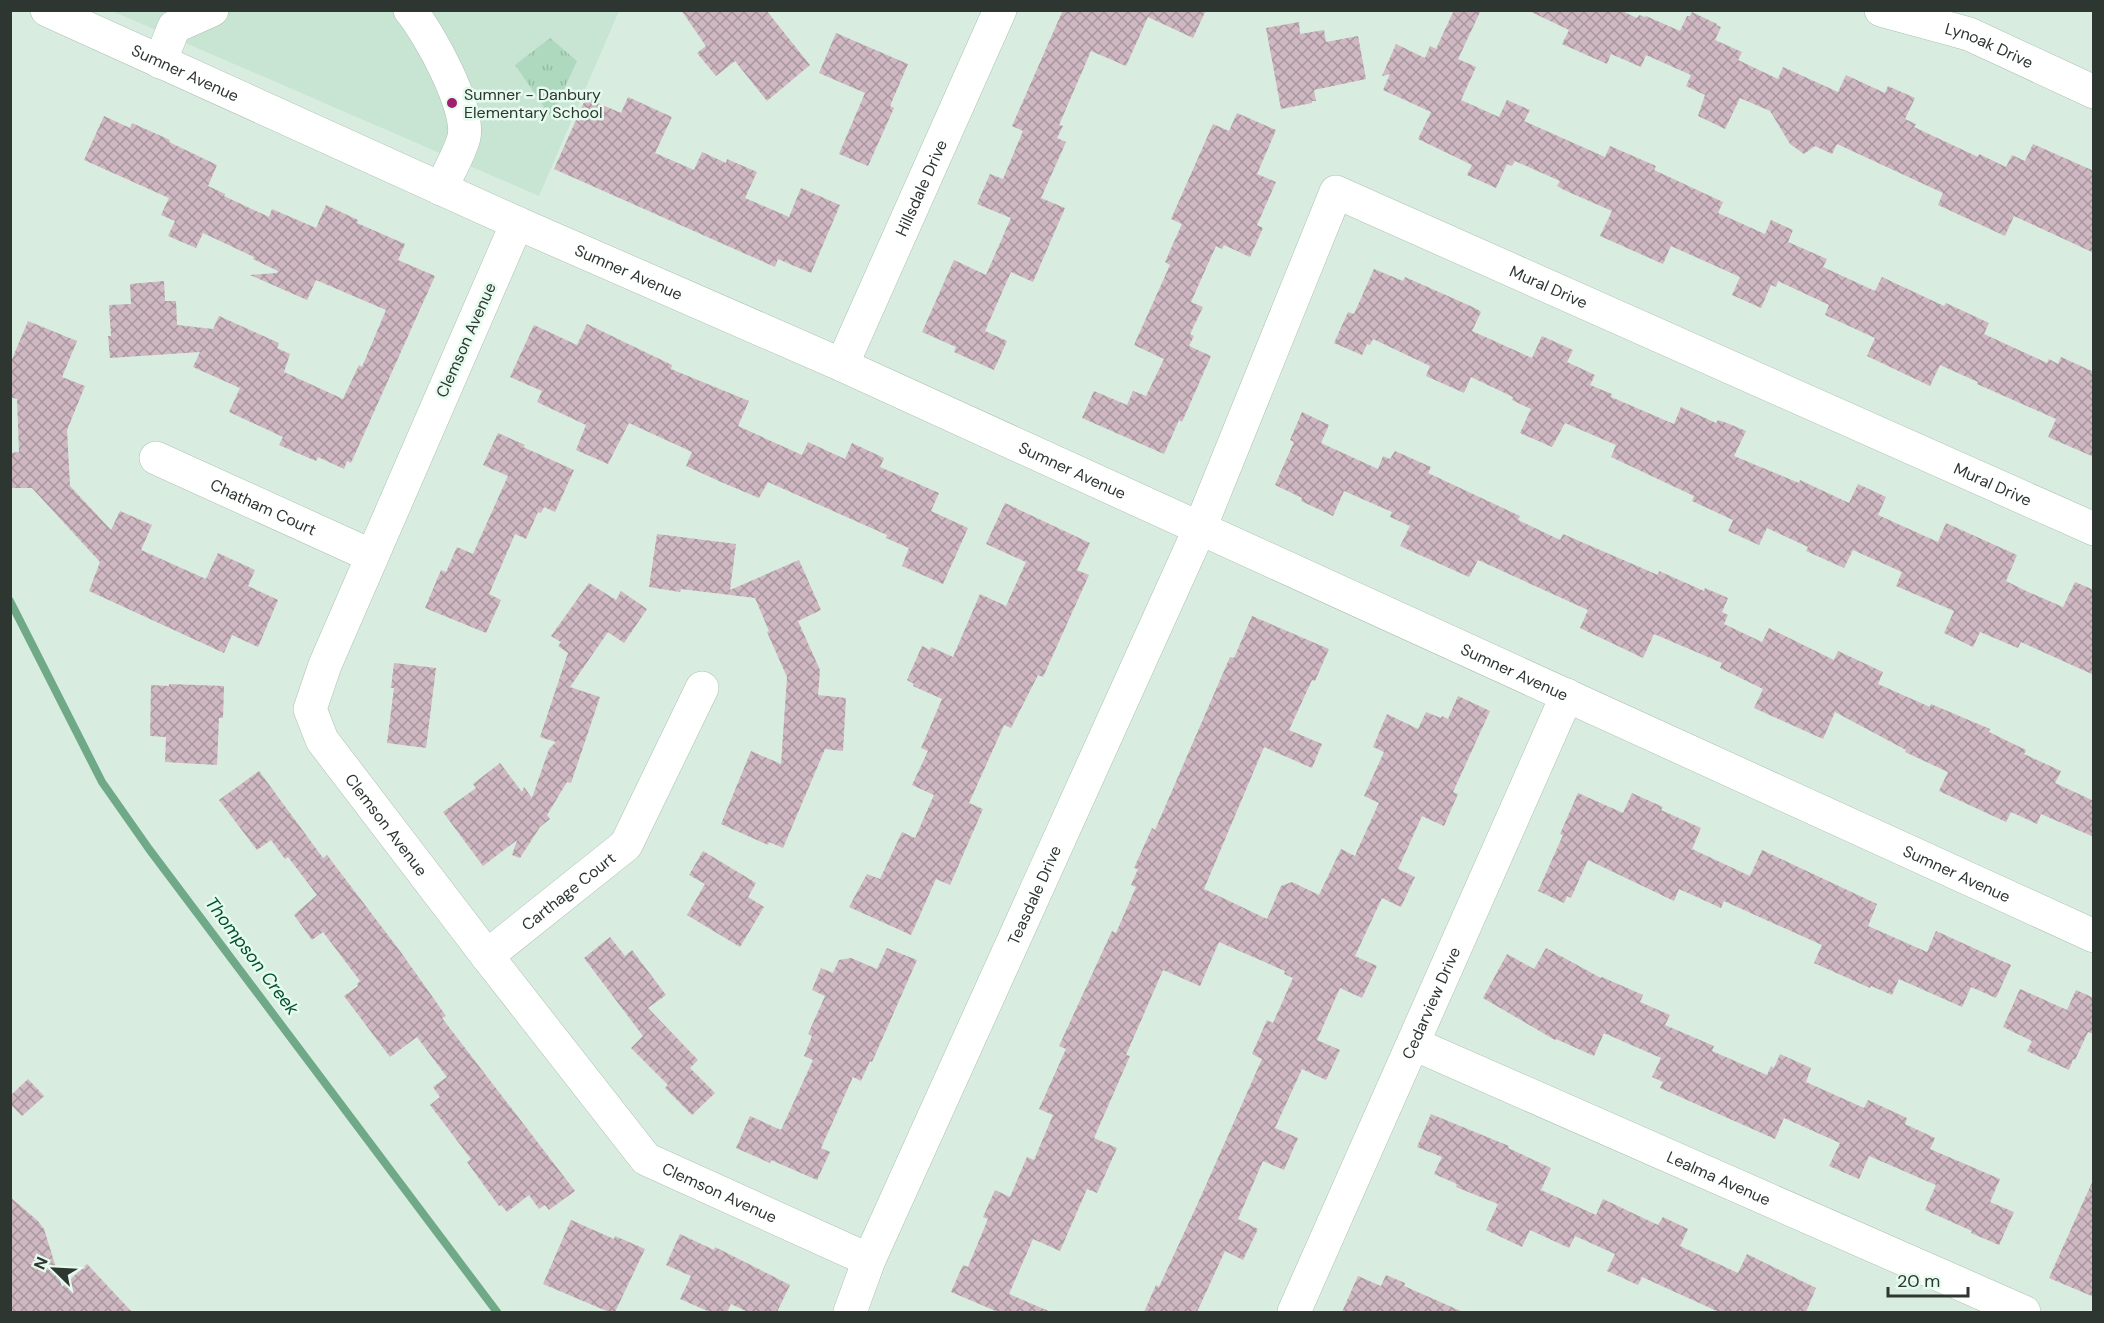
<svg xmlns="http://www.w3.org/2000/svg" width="2104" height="1323" font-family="'DM Sans',sans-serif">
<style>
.built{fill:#c8e4d3}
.park{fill:url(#park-tufts)}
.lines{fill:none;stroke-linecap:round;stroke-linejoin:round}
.stream{stroke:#70a988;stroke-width:8}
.building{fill:url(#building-cross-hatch)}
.minor-casing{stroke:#acc1b4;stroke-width:34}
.minor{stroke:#fff;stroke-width:33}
.poi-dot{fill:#a11f6e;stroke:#e5fbed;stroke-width:2}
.labels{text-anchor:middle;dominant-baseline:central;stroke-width:5;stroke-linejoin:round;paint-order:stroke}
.street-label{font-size:16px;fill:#2e3631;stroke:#e5fbed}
.poi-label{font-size:16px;fill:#2e3631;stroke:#e5fbed;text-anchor:start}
.water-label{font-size:18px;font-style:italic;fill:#034f30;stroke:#e5fbed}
</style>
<defs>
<pattern id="park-tufts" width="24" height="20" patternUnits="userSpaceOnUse" patternTransform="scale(1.5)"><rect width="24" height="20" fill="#aed9bf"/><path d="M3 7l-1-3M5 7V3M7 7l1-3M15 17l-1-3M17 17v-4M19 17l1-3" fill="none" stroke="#96bba5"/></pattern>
<pattern id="building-cross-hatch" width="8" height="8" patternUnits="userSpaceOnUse" patternTransform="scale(1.5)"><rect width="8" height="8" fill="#cfb8c2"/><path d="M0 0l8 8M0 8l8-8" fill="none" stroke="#a8969e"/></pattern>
</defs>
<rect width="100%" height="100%" fill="#d8ede0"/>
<path class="built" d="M 112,11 L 619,11 L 539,196 Z"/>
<path class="park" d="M 550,38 L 577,61 L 551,117 L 515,65 Z"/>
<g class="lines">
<path class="stream" d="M 10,601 L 102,782 L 149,849 L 497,1312"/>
</g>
<g class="building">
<path d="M 681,10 L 766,10 L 810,65 L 767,101 L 735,61 L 716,76 L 697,53 L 706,46 Z"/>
<path d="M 1063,10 L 1206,10 L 1193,38 L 1148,17 L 1126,66 L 1091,51 L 1059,125 L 1063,126 L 1057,138 L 1066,142 L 1041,198 L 1065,208 L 1033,282 L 1011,272 L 985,331 L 1007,341 L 994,370 L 954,352 L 956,347 L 922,332 L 954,260 L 986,275 L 1011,218 L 977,204 L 990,174 L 1003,179 L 1023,131 L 1012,126 Z"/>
<path d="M 1454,10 L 1481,10 L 1458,59 L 1476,67 L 1461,100 L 1499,117 L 1507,100 L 1530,110 L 1524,121 L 1605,157 L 1610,146 L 1656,166 L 1654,170 L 1723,202 L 1718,213 L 1765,234 L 1771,220 L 1793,230 L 1788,242 L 1827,259 L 1823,267 L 1875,291 L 1882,277 L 1944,306 L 1946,303 L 1989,323 L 1984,334 L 2047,363 L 2049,359 L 2058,364 L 2061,357 L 2094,372 L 2094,457 L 2048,437 L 2056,419 L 1977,384 L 1978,382 L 1940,365 L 1930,386 L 1867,356 L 1875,338 L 1825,315 L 1829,305 L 1778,281 L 1776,287 L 1771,285 L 1761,308 L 1732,295 L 1740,277 L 1671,246 L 1663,264 L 1600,236 L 1612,211 L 1564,190 L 1557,186 L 1560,181 L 1515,161 L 1512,166 L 1507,164 L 1496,188 L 1467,175 L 1472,165 L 1418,139 L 1431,112 L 1383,90 L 1390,74 L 1382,76 L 1396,44 L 1425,58 L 1430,46 L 1436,49 Z"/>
<path d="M 1527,10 L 1620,10 L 1637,18 L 1639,15 L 1645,17 L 1646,16 L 1680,31 L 1687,16 L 1690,16 L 1692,12 L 1717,24 L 1716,25 L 1721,27 L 1715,40 L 1742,52 L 1738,60 L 1778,79 L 1783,67 L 1838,92 L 1846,75 L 1885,93 L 1888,86 L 1915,98 L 1905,119 L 1916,124 L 1914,127 L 1978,157 L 1979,154 L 2006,167 L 2012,155 L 2025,161 L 2033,144 L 2094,171 L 2094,253 L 2014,216 L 2005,236 L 1938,205 L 1943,193 L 1837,144 L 1832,154 L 1815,146 L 1804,154 L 1790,144 L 1770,111 L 1740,98 L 1725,129 L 1698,116 L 1705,95 L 1686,86 L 1691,75 L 1646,55 L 1641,67 L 1611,54 L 1607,64 L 1562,44 L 1569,30 Z"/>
<path d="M 1299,22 L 1300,34 L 1324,30 L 1326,42 L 1358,36 L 1366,79 L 1314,90 L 1316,101 L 1312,101 L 1312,103 L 1281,109 L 1266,28 Z"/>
<path d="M 836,33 L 908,64 L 890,106 L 894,108 L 868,166 L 839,154 L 865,93 L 819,73 Z"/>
<path d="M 628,97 L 672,117 L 655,153 L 694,170 L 702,152 L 726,163 L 727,159 L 757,172 L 745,198 L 789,217 L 801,188 L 840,205 L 811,273 L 778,259 L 775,267 L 554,169 L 586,98 L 621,113 Z"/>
<path d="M 1237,113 L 1276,130 L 1257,174 L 1276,182 L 1257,225 L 1263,228 L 1250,257 L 1224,245 L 1222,249 L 1216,246 L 1191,302 L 1203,307 L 1190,334 L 1194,336 L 1189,346 L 1211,356 L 1182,422 L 1179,420 L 1164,454 L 1082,418 L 1094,391 L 1127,405 L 1133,391 L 1146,396 L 1164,359 L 1134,345 L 1170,265 L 1165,262 L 1182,224 L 1171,219 L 1213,124 L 1229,131 Z"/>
<path d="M 104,116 L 130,128 L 132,123 L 170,140 L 169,142 L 217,165 L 208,186 L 225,194 L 224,196 L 269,217 L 272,209 L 316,228 L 326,205 L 358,220 L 357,223 L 405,244 L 398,260 L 435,276 L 351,463 L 347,461 L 344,469 L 318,457 L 316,461 L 279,445 L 283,437 L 229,412 L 240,388 L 193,367 L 200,352 L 110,358 L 108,336 L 111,336 L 109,305 L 131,304 L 130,284 L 164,281 L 165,301 L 176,301 L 177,325 L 213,329 L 219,316 L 279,343 L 277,348 L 290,354 L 284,372 L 343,399 L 359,365 L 362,367 L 386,310 L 316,280 L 307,300 L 250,275 L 277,273 L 278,271 L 253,259 L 254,257 L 203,233 L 196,248 L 168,236 L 175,221 L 161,215 L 169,198 L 84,160 Z"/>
<path d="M 1374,269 L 1403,281 L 1405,277 L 1475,308 L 1481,312 L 1472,331 L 1532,358 L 1542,336 L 1573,350 L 1567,362 L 1595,375 L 1590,385 L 1612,394 L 1611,397 L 1674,424 L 1681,407 L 1716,423 L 1718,420 L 1727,423 L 1746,431 L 1734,456 L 1799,483 L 1800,480 L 1849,503 L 1858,484 L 1886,497 L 1878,515 L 1938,542 L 1946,523 L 2017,555 L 2006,581 L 2026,591 L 2063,607 L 2075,582 L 2094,590 L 2094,675 L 2021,642 L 2018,648 L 1980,632 L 1973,647 L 1944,633 L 1954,611 L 1896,586 L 1902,572 L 1853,550 L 1844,568 L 1806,551 L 1808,547 L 1767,528 L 1759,545 L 1728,531 L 1733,520 L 1692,501 L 1694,496 L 1611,457 L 1616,445 L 1565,423 L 1552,447 L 1520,433 L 1531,409 L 1512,400 L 1513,397 L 1471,377 L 1464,393 L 1426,376 L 1430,366 L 1373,339 L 1370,345 L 1367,344 L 1362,355 L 1334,343 L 1348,312 L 1354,314 Z"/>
<path d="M 28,321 L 77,341 L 62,377 L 85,386 L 67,430 L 70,486 L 111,530 L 120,511 L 152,525 L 141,550 L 206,579 L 218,553 L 255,570 L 248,586 L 278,600 L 258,647 L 232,635 L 224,653 L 89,591 L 100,562 L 32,488 L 10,488 L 10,453 L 19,452 L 17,399 L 10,397 L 10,364 Z"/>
<path d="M 587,324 L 672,365 L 671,369 L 749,401 L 738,426 L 802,455 L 808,442 L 845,459 L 852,443 L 884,458 L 880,467 L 939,493 L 931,511 L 968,528 L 943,584 L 902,566 L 909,548 L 886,538 L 887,535 L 768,482 L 759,498 L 721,482 L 686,466 L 692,452 L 629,423 L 608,464 L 576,450 L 586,425 L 537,402 L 542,391 L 510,377 L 534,325 L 577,345 Z"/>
<path d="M 1302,412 L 1329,425 L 1321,443 L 1378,469 L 1383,456 L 1390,459 L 1395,451 L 1431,467 L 1428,473 L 1520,516 L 1518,520 L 1560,540 L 1563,534 L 1658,575 L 1659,571 L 1704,591 L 1705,588 L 1728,598 L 1722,612 L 1728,615 L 1724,624 L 1762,642 L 1769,628 L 1834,660 L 1838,651 L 1883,672 L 1878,684 L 1930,707 L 1931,704 L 1990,729 L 1989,732 L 2026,750 L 2024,754 L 2061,771 L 2055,783 L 2094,801 L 2094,837 L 2041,814 L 2037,824 L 2011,812 L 2006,822 L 1939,791 L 1948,772 L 1905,752 L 1906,750 L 1835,712 L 1823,739 L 1754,708 L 1763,689 L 1720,668 L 1722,663 L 1654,634 L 1643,658 L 1580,628 L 1588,610 L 1478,560 L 1469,577 L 1400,546 L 1410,526 L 1390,517 L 1392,512 L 1344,491 L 1333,516 L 1301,501 L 1302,498 L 1275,485 L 1294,442 L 1290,440 Z"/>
<path d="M 498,433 L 525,445 L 523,447 L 574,470 L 555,512 L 544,507 L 541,513 L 538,512 L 526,539 L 515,534 L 489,594 L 501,600 L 486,633 L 425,608 L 441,570 L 446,572 L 457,547 L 473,554 L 508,476 L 483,465 Z"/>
<path d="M 1005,503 L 1090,543 L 1077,570 L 1089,575 L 1043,677 L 1038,675 L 1011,728 L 1004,725 L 969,803 L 983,809 L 950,885 L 936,879 L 911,935 L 849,907 L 867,874 L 880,879 L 902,832 L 915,838 L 934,795 L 912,785 L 928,751 L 921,748 L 942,699 L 913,686 L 914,684 L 907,680 L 922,646 L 930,650 L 931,647 L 953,657 L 980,594 L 1006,606 L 1026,562 L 986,544 Z"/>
<path d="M 657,534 L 736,544 L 730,590 L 799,560 L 821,610 L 798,621 L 820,670 L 818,695 L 846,698 L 843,751 L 825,749 L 783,848 L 769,842 L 768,845 L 721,824 L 751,751 L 781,764 L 787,677 L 767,632 L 769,631 L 755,598 L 681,589 L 680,592 L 649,587 Z"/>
<path d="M 589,583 L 616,600 L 621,591 L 647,609 L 624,643 L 608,632 L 570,687 L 600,697 L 571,783 L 567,782 L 547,815 L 550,819 L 540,827 L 520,858 L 512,855 L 517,840 L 483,866 L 443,812 L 476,788 L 473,784 L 500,763 L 522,792 L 524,787 L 532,798 L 549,749 L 556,742 L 540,737 L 568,653 L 558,646 L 561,642 L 551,636 Z"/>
<path d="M 1252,616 L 1329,649 L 1315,681 L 1312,680 L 1289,730 L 1322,744 L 1312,768 L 1264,747 L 1204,889 L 1267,919 L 1281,886 L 1292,882 L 1319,895 L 1341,849 L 1355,856 L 1357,851 L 1379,803 L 1364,796 L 1384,752 L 1373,747 L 1387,714 L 1418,729 L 1426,712 L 1441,718 L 1442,716 L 1448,719 L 1458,696 L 1490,711 L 1453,792 L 1458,794 L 1444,826 L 1422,816 L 1398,869 L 1415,877 L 1401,907 L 1382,898 L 1355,956 L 1377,966 L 1362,998 L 1340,988 L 1317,1040 L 1340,1050 L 1326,1080 L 1302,1069 L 1275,1128 L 1298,1138 L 1284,1170 L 1263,1161 L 1238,1219 L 1258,1229 L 1243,1260 L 1225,1251 L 1197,1312 L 1144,1312 L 1156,1285 L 1159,1287 L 1198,1203 L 1262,1059 L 1252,1054 L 1267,1020 L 1273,1023 L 1293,978 L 1284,974 L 1285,971 L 1219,942 L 1200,986 L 1163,970 L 1126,1055 L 1130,1056 L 1094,1138 L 1117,1148 L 1097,1193 L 1087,1189 L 1060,1251 L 1033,1239 L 1009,1294 L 1051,1312 L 998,1312 L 951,1292 L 963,1265 L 968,1267 L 988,1219 L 983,1217 L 995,1190 L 1010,1197 L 1027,1157 L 1034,1160 L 1053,1115 L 1039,1109 L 1066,1049 L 1059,1046 L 1112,931 L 1116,933 L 1136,887 L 1131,885 L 1138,869 L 1134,868 L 1152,828 L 1155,830 L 1230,657 L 1234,658 Z"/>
<path d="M 394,663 L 436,668 L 426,748 L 387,743 L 394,688 L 391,688 Z"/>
<path d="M 169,684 L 224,686 L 223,718 L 219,718 L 217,765 L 165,762 L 166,737 L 150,736 L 151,685 L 169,686 Z"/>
<path d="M 259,771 L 323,858 L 327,855 L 400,951 L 446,1016 L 442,1018 L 575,1191 L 549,1210 L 545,1205 L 539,1209 L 529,1195 L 507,1212 L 501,1205 L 499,1206 L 467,1162 L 471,1159 L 430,1105 L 440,1097 L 433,1087 L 447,1077 L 417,1037 L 390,1057 L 344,996 L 358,986 L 357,984 L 360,981 L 323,932 L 312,940 L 294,915 L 317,895 L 288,857 L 285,859 L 271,840 L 257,850 L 219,800 Z"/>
<path d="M 1578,793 L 1623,813 L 1632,793 L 1663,807 L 1661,810 L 1701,828 L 1692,849 L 1750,876 L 1762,850 L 1877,904 L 1868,926 L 1927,952 L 1936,931 L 2011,965 L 1996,998 L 1971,987 L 1962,1007 L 1899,979 L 1892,995 L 1871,986 L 1870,988 L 1814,963 L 1822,945 L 1724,901 L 1721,908 L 1679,889 L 1674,901 L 1588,860 L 1571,898 L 1567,896 L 1564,903 L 1538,891 L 1563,835 L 1560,834 Z"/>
<path d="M 703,851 L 756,883 L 748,897 L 764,907 L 740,947 L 687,915 L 705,884 L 689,875 Z"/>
<path d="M 610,937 L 625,956 L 632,950 L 666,995 L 648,1008 L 698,1060 L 690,1068 L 715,1093 L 692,1115 L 665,1088 L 668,1085 L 631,1048 L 643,1036 L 584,958 Z"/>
<path d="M 887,948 L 917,960 L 872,1062 L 870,1061 L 861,1081 L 853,1077 L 821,1148 L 830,1152 L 817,1180 L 771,1160 L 770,1163 L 736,1148 L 750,1116 L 781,1130 L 813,1060 L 804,1056 L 812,1036 L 808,1034 L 825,996 L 812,990 L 821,968 L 833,973 L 839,960 L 851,958 L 877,969 Z"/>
<path d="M 1546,948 L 1601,978 L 1602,977 L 1643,995 L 1640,1002 L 1670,1015 L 1665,1025 L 1714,1046 L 1712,1051 L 1767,1075 L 1771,1066 L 1774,1068 L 1780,1054 L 1811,1068 L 1806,1082 L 1864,1108 L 1868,1100 L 1907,1118 L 1905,1124 L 1935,1138 L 1930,1149 L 2000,1179 L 1990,1202 L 2014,1212 L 1999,1245 L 1971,1233 L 1972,1231 L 1925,1210 L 1936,1185 L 1869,1156 L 1859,1179 L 1829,1166 L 1840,1143 L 1784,1118 L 1775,1139 L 1660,1088 L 1663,1082 L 1652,1077 L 1661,1058 L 1604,1033 L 1594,1056 L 1556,1039 L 1555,1040 L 1483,998 L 1507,954 L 1534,969 Z"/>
<path d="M 2020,989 L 2067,1010 L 2076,990 L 2094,998 L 2094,1034 L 2088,1032 L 2075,1060 L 2073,1059 L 2069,1070 L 2027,1051 L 2032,1041 L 2003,1027 Z"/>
<path d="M 28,1079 L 44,1096 L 22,1116 L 10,1104 L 10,1096 Z"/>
<path d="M 1431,1114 L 1509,1146 L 1508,1148 L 1551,1168 L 1541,1190 L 1596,1215 L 1603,1199 L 1658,1225 L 1663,1217 L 1688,1229 L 1680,1246 L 1738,1273 L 1747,1254 L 1816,1288 L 1806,1312 L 1719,1312 L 1642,1277 L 1638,1285 L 1607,1271 L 1615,1254 L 1575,1236 L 1569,1248 L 1530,1230 L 1522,1247 L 1486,1230 L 1498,1204 L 1456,1187 L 1457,1184 L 1434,1174 L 1442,1157 L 1417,1147 Z"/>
<path d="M 2094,1178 L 2094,1297 L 2049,1278 Z"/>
<path d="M 10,1197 L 38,1221 L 44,1229 L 62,1287 L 87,1264 L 132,1312 L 10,1312 Z"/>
<path d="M 571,1220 L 614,1239 L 615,1236 L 645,1249 L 615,1312 L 609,1312 L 543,1284 Z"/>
<path d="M 680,1234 L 714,1250 L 715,1247 L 790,1285 L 777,1312 L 748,1312 L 731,1304 L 727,1312 L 710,1312 L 680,1299 L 691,1276 L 666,1265 Z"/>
<path d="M 1386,1275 L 1405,1283 L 1404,1286 L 1463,1312 L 1342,1312 L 1358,1276 L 1381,1286 Z"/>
</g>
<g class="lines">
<g class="minor-casing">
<g id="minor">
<path id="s1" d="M 47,10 L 517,223 L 842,365 L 2094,936"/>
<path d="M 410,10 C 429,33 470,107 464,137 C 460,153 448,173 441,189"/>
<path id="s2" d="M 1881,10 L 1969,34 L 2094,92"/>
<path d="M 160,62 L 174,27 L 212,10"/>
<path id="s3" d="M 517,223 L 325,665 L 310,709 L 322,740 L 487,956 L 646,1159 L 869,1260"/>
<path id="s4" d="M 842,365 L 1000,10"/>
<path id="s5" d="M 156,458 L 372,556"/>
<path id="s6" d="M 487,956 L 626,845 L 702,688"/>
<path id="s7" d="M 1414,1044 L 2024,1312"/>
<path id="s8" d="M 850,1312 L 869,1260 L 1200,528 L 1336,192 L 2094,529"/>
<path id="s9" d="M 1294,1312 L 1567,695"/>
</g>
</g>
<use href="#minor" class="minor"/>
</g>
<circle class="poi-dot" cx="452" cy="103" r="6"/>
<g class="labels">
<g class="street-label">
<text stroke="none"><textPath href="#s2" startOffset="114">Lynoak Drive</textPath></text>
<text stroke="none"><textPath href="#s1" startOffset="152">Sumner Avenue</textPath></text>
<text stroke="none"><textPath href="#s4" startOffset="194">Hillsdale Drive</textPath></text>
<text stroke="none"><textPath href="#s1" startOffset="638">Sumner Avenue</textPath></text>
<text stroke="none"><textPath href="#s8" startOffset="1454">Mural Drive</textPath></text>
<text transform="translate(466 340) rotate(-66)">Clemson Avenue</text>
<text stroke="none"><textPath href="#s1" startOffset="1124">Sumner Avenue</textPath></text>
<text stroke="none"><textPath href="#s8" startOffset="1940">Mural Drive</textPath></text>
<text stroke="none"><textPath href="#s5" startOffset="118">Chatham Court</textPath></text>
<text stroke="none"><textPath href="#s1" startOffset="1610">Sumner Avenue</textPath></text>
<text stroke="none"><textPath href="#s3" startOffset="668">Clemson Avenue</textPath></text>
<text stroke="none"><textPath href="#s1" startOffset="2096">Sumner Avenue</textPath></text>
<text stroke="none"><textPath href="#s6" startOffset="104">Carthage Court</textPath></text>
<text stroke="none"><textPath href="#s8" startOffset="456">Teasdale Drive</textPath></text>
<text stroke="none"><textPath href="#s9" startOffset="338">Cedarview Drive</textPath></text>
<text stroke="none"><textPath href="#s7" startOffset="333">Lealma Avenue</textPath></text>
<text stroke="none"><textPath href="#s3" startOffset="1172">Clemson Avenue</textPath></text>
</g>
<g class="poi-label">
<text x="464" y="94">Sumner - Danbury<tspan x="464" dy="18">Elementary School</tspan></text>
</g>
<g class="water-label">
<text transform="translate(252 956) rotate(53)">Thompson Creek</text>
</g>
</g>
<rect width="2104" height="1323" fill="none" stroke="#2e3631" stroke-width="24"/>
<g transform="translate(54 1269) rotate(294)" stroke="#e5fbed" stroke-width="4.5" paint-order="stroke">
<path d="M0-4.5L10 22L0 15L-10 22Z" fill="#2e3631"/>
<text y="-9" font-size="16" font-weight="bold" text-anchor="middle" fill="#2e3631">N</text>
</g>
<path d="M1888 1287v9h80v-9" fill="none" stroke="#2e3631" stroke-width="3"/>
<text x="1897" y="1287" font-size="18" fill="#2e3631" stroke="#e5fbed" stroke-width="4.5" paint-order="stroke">20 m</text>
</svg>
